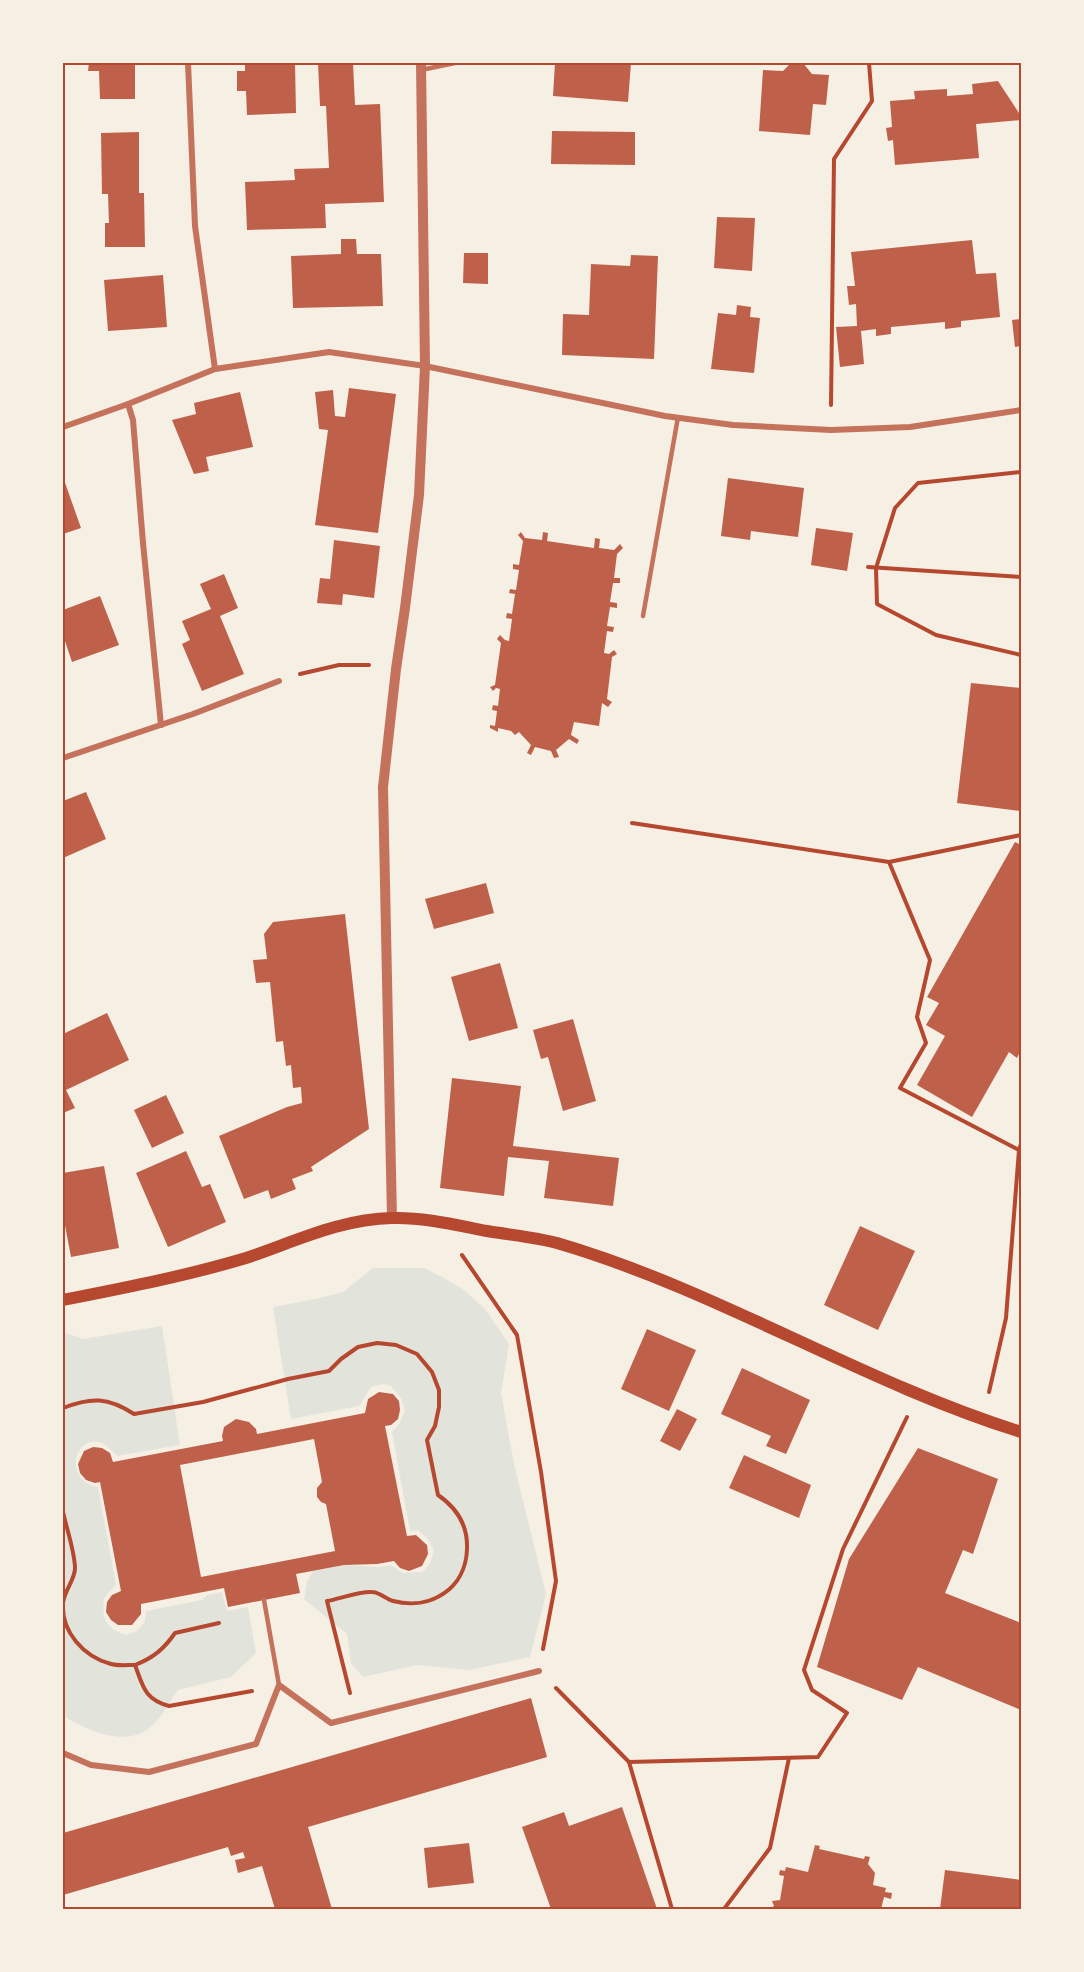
<svg xmlns="http://www.w3.org/2000/svg" width="1084" height="1972" font-family="Rubik,sans-serif">
<style>
.green{fill:#e2e4dc}
.building{fill:#bf614a;fill-rule:evenodd}
.lines{fill:none;stroke-linecap:round;stroke-linejoin:round}
.path{stroke:#b5482f;stroke-width:4}
.service{stroke:#c5725c;stroke-width:4.5}
.minor{stroke:#c5725c;stroke-width:6}
.tertiary{stroke:#c5725c;stroke-width:10}
.secondary{stroke:#b5482f;stroke-width:12}
.neatline{fill:none;stroke:#b5482f;stroke-width:2}
</style>
<rect width="100%" height="100%" fill="#f6efe4"/>
<g class="green">
<path d="M 373,1268 L 424,1268 L 442,1277 L 464,1290 L 485,1309 L 509,1344 L 501,1393 L 514,1464 L 546,1594 L 530,1657 L 469,1670 L 417,1665 L 363,1677 L 351,1663 L 347,1634 L 304,1599 L 307,1582 L 313,1571 L 344,1565 L 379,1567 L 391,1565 L 403,1573 L 422,1572 L 430,1564 L 434,1550 L 427,1538 L 418,1530 L 410,1531 L 392,1432 L 399,1424 L 405,1411 L 401,1398 L 391,1386 L 384,1384 L 371,1387 L 359,1406 L 291,1419 L 273,1307 L 320,1298 L 343,1292 Z"/>
<path d="M 162,1326 L 180,1445 L 117,1456 C 112,1451 106,1443 98,1442 C 72,1438 65,1482 98,1487 L 116,1585 L 104,1598 C 102,1619 105,1628 126,1635 L 137,1631 L 145,1622 L 146,1611 L 202,1600 L 207,1595 L 222,1592 L 227,1611 L 248,1607 L 256,1653 L 231,1677 L 178,1690 C 172,1698 161,1718 154,1724 C 128,1750 89,1731 63,1716 L 63,1332 L 83,1339 Z"/>
</g>
<g class="building">
<path d="M 89,63 L 135,63 L 135,99 L 100,99 L 99,71 L 88,71 Z"/>
<path d="M 245,63 L 295,63 L 296,113 L 247,115 L 246,91 L 237,91 L 237,71 L 245,71 Z"/>
<path d="M 318,63 L 353,63 L 355,105 L 380,104 L 384,202 L 325,204 L 326,228 L 247,230 L 245,182 L 295,180 L 294,169 L 329,168 L 326,106 L 320,106 Z"/>
<path d="M 555,63 L 631,63 L 628,102 L 553,96 Z"/>
<path d="M 791,63 L 803,63 L 812,74 L 829,75 L 826,105 L 813,104 L 810,135 L 759,131 L 763,70 L 783,71 Z"/>
<path d="M 998,81 L 1021,116 L 1021,120 L 976,124 L 979,158 L 895,165 L 893,140 L 888,141 L 886,128 L 892,127 L 890,101 L 915,99 L 914,91 L 947,89 L 947,96 L 973,94 L 972,84 Z"/>
<path d="M 552,131 L 635,132 L 635,165 L 551,164 Z"/>
<path d="M 139,132 L 139,193 L 144,193 L 145,247 L 105,247 L 105,223 L 109,223 L 108,194 L 102,194 L 101,133 Z"/>
<path d="M 717,217 L 755,218 L 752,271 L 714,268 Z"/>
<path d="M 341,239 L 356,239 L 357,254 L 381,254 L 383,306 L 293,308 L 291,256 L 341,254 Z"/>
<path d="M 972,240 L 976,274 L 996,273 L 1000,317 L 961,321 L 961,327 L 945,329 L 945,322 L 891,327 L 891,334 L 876,336 L 876,329 L 861,331 L 864,364 L 840,367 L 836,327 L 857,326 L 856,304 L 849,305 L 847,286 L 855,286 L 851,252 Z"/>
<path d="M 464,253 L 488,253 L 488,284 L 463,283 Z"/>
<path d="M 631,255 L 658,256 L 654,359 L 562,355 L 563,314 L 589,315 L 591,264 L 630,266 Z"/>
<path d="M 163,275 L 167,327 L 108,331 L 104,280 Z"/>
<path d="M 737,305 L 751,307 L 750,317 L 760,318 L 754,373 L 711,369 L 718,313 L 736,315 Z"/>
<path d="M 1021,319 L 1021,346 L 1015,347 L 1012,320 Z"/>
<path d="M 349,388 L 396,394 L 378,533 L 315,525 L 328,430 L 319,429 L 315,392 L 333,390 L 335,416 L 345,417 Z"/>
<path d="M 240,392 L 253,447 L 206,457 L 209,471 L 194,474 L 172,420 L 196,414 L 194,403 Z"/>
<path d="M 63,477 L 81,528 L 63,534 Z"/>
<path d="M 728,478 L 804,488 L 798,537 L 751,531 L 750,540 L 721,536 Z"/>
<path d="M 816,528 L 853,533 L 847,571 L 811,565 Z"/>
<path d="M 521,532 L 525,538 L 542,540 L 543,532 L 548,533 L 547,541 L 594,548 L 595,538 L 600,539 L 599,548 L 614,550 L 620,544 L 623,548 L 617,554 L 614,578 L 620,578 L 620,583 L 613,583 L 610,602 L 617,603 L 617,608 L 610,607 L 607,626 L 614,627 L 613,632 L 607,631 L 604,653 L 609,654 L 614,650 L 617,654 L 612,657 L 607,699 L 612,702 L 608,707 L 602,703 L 599,726 L 574,722 L 571,735 L 579,740 L 577,744 L 569,739 L 556,750 L 559,757 L 554,758 L 551,751 L 535,747 L 531,755 L 527,753 L 531,745 L 519,732 L 515,735 L 511,731 L 498,728 L 498,732 L 490,728 L 490,725 L 495,726 L 497,711 L 492,710 L 493,705 L 498,706 L 500,689 L 496,688 L 493,691 L 490,687 L 495,685 L 501,643 L 497,639 L 500,635 L 505,640 L 509,641 L 512,619 L 506,618 L 507,613 L 512,614 L 515,594 L 509,593 L 510,589 L 516,590 L 519,570 L 513,569 L 513,564 L 519,565 L 523,541 L 518,535 Z"/>
<path d="M 334,540 L 380,546 L 374,598 L 343,594 L 342,605 L 317,603 L 320,578 L 330,579 Z"/>
<path d="M 224,574 L 238,608 L 220,616 L 244,674 L 202,691 L 182,644 L 190,640 L 182,621 L 211,609 L 200,584 Z"/>
<path d="M 100,596 L 119,645 L 72,662 L 63,635 L 63,610 Z"/>
<path d="M 971,683 L 1021,688 L 1021,811 L 957,803 Z"/>
<path d="M 86,792 L 106,839 L 63,858 L 63,801 Z"/>
<path d="M 1015,842 L 1021,845 L 1021,1050 L 1017,1058 L 1009,1052 L 972,1117 L 917,1085 L 945,1036 L 926,1025 L 939,1003 L 927,997 Z"/>
<path d="M 486,883 L 494,913 L 434,929 L 425,899 Z"/>
<path d="M 345,914 L 369,1129 L 311,1167 L 313,1171 L 292,1179 L 296,1189 L 271,1199 L 268,1190 L 244,1199 L 219,1136 L 287,1107 L 302,1103 L 301,1087 L 293,1088 L 291,1065 L 286,1066 L 283,1041 L 276,1042 L 270,982 L 256,983 L 253,960 L 267,959 L 264,934 L 273,922 Z"/>
<path d="M 500,963 L 518,1028 L 469,1041 L 451,977 Z"/>
<path d="M 107,1013 L 129,1060 L 66,1090 L 75,1108 L 63,1113 L 63,1034 Z"/>
<path d="M 573,1019 L 596,1101 L 563,1111 L 548,1057 L 541,1059 L 533,1030 Z"/>
<path d="M 452,1078 L 521,1086 L 513,1146 L 619,1158 L 613,1206 L 544,1198 L 549,1161 L 508,1157 L 504,1196 L 440,1188 Z"/>
<path d="M 166,1095 L 184,1133 L 152,1148 L 134,1110 Z"/>
<path d="M 186,1151 L 202,1187 L 210,1184 L 226,1222 L 168,1247 L 136,1173 Z"/>
<path d="M 104,1166 L 119,1248 L 71,1257 L 63,1215 L 63,1173 Z"/>
<path d="M 860,1226 L 915,1251 L 878,1330 L 824,1305 Z"/>
<path d="M 647,1329 L 696,1350 L 669,1411 L 621,1389 Z"/>
<path d="M 742,1368 L 810,1400 L 786,1454 L 766,1446 L 771,1436 L 721,1414 Z"/>
<path d="M 379,1392 L 393,1394 L 399,1401 L 400,1410 L 398,1419 L 391,1425 L 385,1426 L 407,1536 L 416,1535 L 427,1545 L 428,1554 L 422,1566 L 409,1571 L 400,1568 L 394,1561 L 377,1564 L 344,1565 L 296,1574 L 300,1593 L 228,1607 L 224,1588 L 141,1604 L 141,1614 L 132,1625 L 118,1625 L 111,1620 L 106,1612 L 107,1602 L 112,1595 L 121,1591 L 100,1482 L 95,1483 L 86,1480 L 80,1473 L 78,1464 L 84,1451 L 93,1447 L 102,1448 L 110,1453 L 113,1462 L 223,1441 L 222,1436 L 224,1427 L 236,1419 L 249,1422 L 256,1429 L 257,1434 L 365,1413 L 368,1399 ZM 314,1439 L 322,1482 L 317,1488 L 317,1497 L 321,1502 L 326,1504 L 335,1551 L 201,1577 L 180,1465 Z"/>
<path d="M 677,1409 L 697,1419 L 680,1451 L 660,1441 Z"/>
<path d="M 918,1448 L 998,1479 L 973,1554 L 963,1550 L 945,1593 L 1021,1623 L 1021,1710 L 918,1667 L 902,1700 L 817,1667 L 849,1559 Z"/>
<path d="M 744,1455 L 811,1485 L 799,1518 L 729,1488 Z"/>
<path d="M 531,1698 L 547,1757 L 308,1827 L 332,1909 L 275,1909 L 262,1866 L 238,1873 L 235,1860 L 245,1858 L 243,1852 L 231,1856 L 228,1847 L 63,1895 L 63,1833 Z"/>
<path d="M 622,1807 L 657,1909 L 551,1909 L 522,1827 L 564,1812 L 569,1826 Z"/>
<path d="M 469,1843 L 474,1883 L 428,1888 L 424,1848 Z"/>
<path d="M 815,1845 L 820,1846 L 819,1849 L 864,1859 L 865,1856 L 870,1857 L 868,1864 L 875,1873 L 873,1885 L 886,1888 L 885,1892 L 892,1893 L 891,1899 L 884,1897 L 881,1909 L 769,1909 L 774,1906 L 772,1901 L 780,1900 L 784,1876 L 779,1875 L 780,1870 L 785,1871 L 786,1867 L 808,1872 Z"/>
<path d="M 945,1870 L 1021,1880 L 1021,1909 L 940,1909 Z"/>
</g>
<g class="lines">
<g class="path">
<path d="M 831,405 L 834,159 L 872,101 L 869,63"/>
<path d="M 1021,472 L 918,483 L 895,508 L 876,568 L 877,604 L 936,635 L 1021,655"/>
<path d="M 868,567 L 1021,577"/>
<path d="M 300,674 L 339,665 L 369,665"/>
<path d="M 632,823 L 889,862 L 1021,835"/>
<path d="M 889,862 L 930,960 L 917,1017 L 926,1043 L 900,1088 L 1021,1151"/>
<path d="M 462,1255 L 517,1335 L 541,1472 L 556,1581 L 543,1649"/>
<path d="M 989,1392 L 1006,1318 L 1019,1150 L 1021,1144"/>
<path d="M 63,1408 C 91,1397 108,1397 134,1414 L 203,1402 L 288,1379 L 329,1371 L 341,1359 L 358,1347 L 377,1343 L 396,1345 L 417,1354 L 432,1372 L 439,1390 L 439,1407 L 435,1426 L 427,1440 L 438,1495 C 457,1508 468,1525 467,1549 C 466,1588 431,1611 393,1601 C 386,1599 379,1592 372,1592 C 360,1591 339,1599 327,1601 L 350,1693"/>
<path d="M 63,1512 C 67,1530 74,1549 75,1567 C 76,1578 64,1591 63,1603 C 61,1632 84,1657 111,1664 C 118,1666 127,1665 135,1665 C 143,1686 144,1699 169,1706 L 252,1691"/>
<path d="M 135,1665 C 153,1658 164,1649 175,1633 L 219,1623"/>
<path d="M 556,1688 L 629,1762 L 818,1757 L 847,1713 L 812,1690 L 804,1670 L 843,1549 L 907,1417"/>
<path d="M 629,1762 L 672,1909"/>
<path d="M 724,1909 L 770,1848 L 789,1758"/>
</g>
<g class="service">
<path d="M 421,70 L 455,63"/>
<path d="M 643,616 L 678,417"/>
<path d="M 264,1600 L 279,1685"/>
</g>
<g class="minor">
<path d="M 188,63 L 195,226 L 215,369"/>
<path d="M 128,404 L 133,420 L 143,543 L 161,725"/>
<path d="M 63,427 L 128,404 L 215,369 L 329,352 L 425,366 L 665,416 L 733,425 L 831,430 L 910,427 L 1021,410"/>
<path d="M 63,758 L 193,714 L 279,681"/>
<path d="M 63,1753 L 91,1765 L 149,1772 L 256,1744 L 279,1685 L 331,1723 L 539,1671"/>
</g>
<path class="tertiary" d="M 392,1218 L 383,787 L 396,669 L 405,608 L 419,495 L 425,366 L 421,63"/>
<path class="secondary" d="M 63,1300 C 124,1288 186,1276 246,1258 C 294,1242 340,1219 392,1218 C 423,1217 456,1225 487,1231 C 510,1235 534,1237 557,1243 C 718,1290 861,1382 1021,1432"/>
</g>
<rect width="1084" height="1972" fill="none" stroke="#f6efe4" stroke-width="129"/>
<rect x="64" y="64" width="956" height="1844" class="neatline"/>
</svg>
